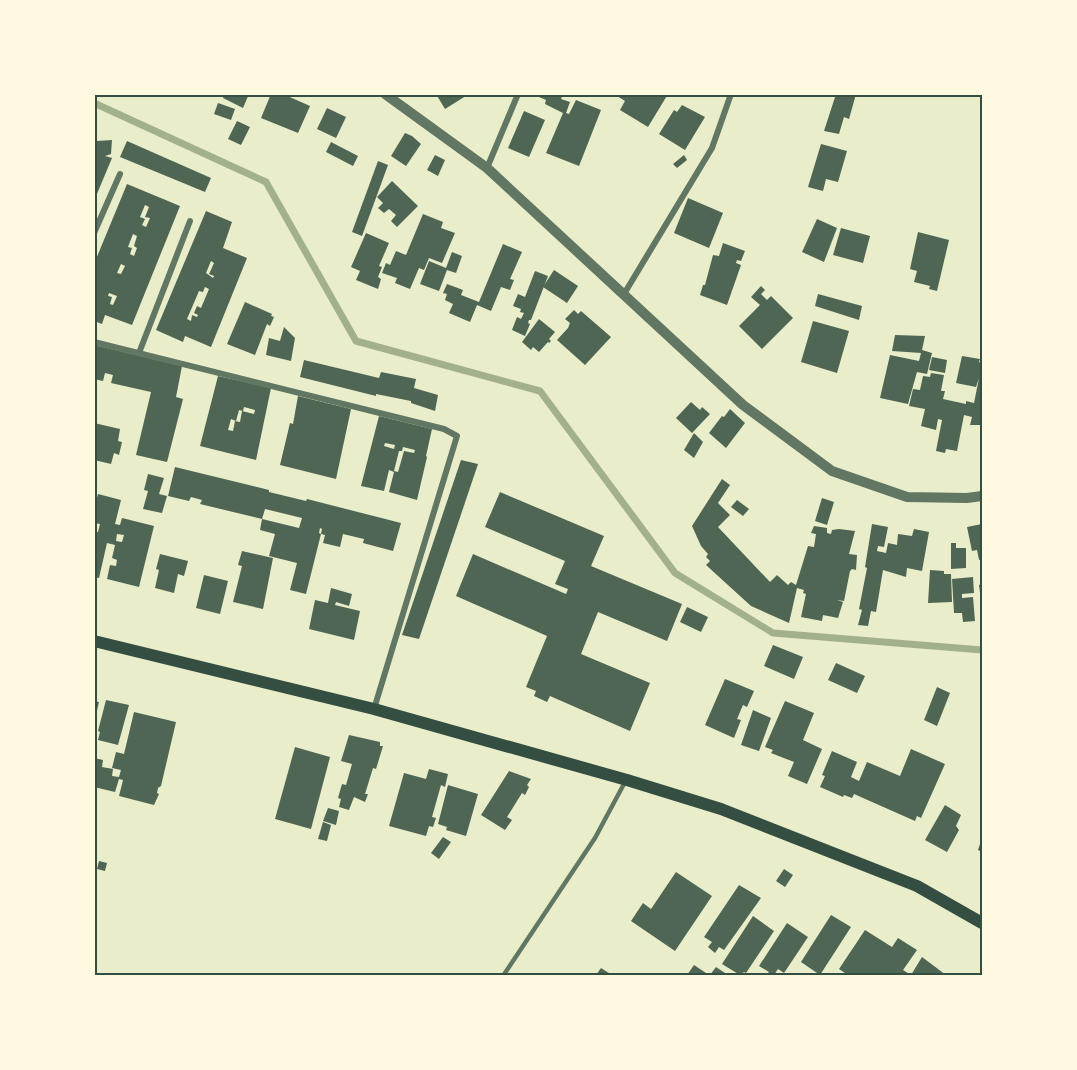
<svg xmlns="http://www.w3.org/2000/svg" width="1077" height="1070" font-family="'Asap Condensed',sans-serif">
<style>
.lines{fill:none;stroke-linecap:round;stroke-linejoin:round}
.stream{stroke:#a3b18a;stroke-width:7}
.building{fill:#4f6655;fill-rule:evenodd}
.service{stroke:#617663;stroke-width:4.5}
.minor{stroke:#617663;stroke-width:6}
.tertiary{stroke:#617663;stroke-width:10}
.secondary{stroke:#344e41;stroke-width:12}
.neatline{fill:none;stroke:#344e41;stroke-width:2}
</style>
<rect width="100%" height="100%" fill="#e9edc9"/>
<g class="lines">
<path class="stream" d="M 94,103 L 266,182 L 356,341 L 540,391 L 675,573 L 773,633 L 982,650"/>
</g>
<g class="building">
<path d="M 224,94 L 249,94 L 243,108 L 223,98 Z"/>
<path d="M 271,94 L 283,94 L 310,106 L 298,133 L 261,118 Z"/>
<path d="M 436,94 L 469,94 L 445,109 Z"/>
<path d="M 532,94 L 563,94 L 561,99 L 570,102 L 566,113 L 569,114 L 576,100 L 601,110 L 579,166 L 546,153 L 563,113 L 545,104 L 546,100 Z"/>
<path d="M 618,94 L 668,94 L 648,127 L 620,110 L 625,101 L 617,96 Z"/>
<path d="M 836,94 L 856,94 L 849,119 L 844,117 L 839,134 L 824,131 Z"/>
<path d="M 218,103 L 235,109 L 231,120 L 214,114 Z"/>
<path d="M 682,105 L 705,117 L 685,150 L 659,134 L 674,110 L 677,112 Z"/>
<path d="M 327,108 L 346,117 L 336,138 L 317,129 Z"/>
<path d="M 524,111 L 545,120 L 529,157 L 508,148 Z"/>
<path d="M 237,121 L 250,127 L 241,145 L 228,139 Z"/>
<path d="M 405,133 L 412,136 L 421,144 L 406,166 L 391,156 Z"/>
<path d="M 112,140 L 111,154 L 105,156 L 112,158 L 94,201 L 94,151 L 97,153 L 97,141 Z"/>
<path d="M 127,141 L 211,178 L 205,192 L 120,157 Z"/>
<path d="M 331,142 L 358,156 L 353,166 L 326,152 Z"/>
<path d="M 821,144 L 847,151 L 838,182 L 826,179 L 823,191 L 808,187 Z"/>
<path d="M 435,155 L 445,160 L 438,176 L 427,170 Z"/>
<path d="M 684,155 L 687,160 L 677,168 L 673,164 Z"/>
<path d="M 378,161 L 388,165 L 362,236 L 352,232 Z"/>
<path d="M 392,181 L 418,206 L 397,227 L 391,221 L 396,215 L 389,209 L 384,213 L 378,208 L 383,203 L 377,197 Z"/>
<path d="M 127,184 L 180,206 L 132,325 L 105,315 L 102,324 L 94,321 L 94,264 ZM 145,205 L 149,207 L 145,217 L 150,218 L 146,227 L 142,225 L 145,219 L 140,217 ZM 133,234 L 137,236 L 134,246 L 137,248 L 134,256 L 130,254 L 132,248 L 128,247 ZM 121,264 L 125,266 L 121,274 L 117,273 ZM 109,293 L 117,296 L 113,305 L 110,304 L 112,297 L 108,296 Z"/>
<path d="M 688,198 L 723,213 L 709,248 L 674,233 Z"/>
<path d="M 206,211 L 232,222 L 223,248 L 247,258 L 211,347 L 185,336 L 183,342 L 156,330 ZM 211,261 L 214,263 L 209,274 L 214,276 L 213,278 L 206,273 ZM 205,287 L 209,289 L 201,308 L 197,306 L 194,313 L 198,315 L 197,317 L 192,315 L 191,321 L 187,319 L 199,291 L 203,292 Z"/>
<path d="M 423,214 L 443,222 L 441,228 L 455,233 L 442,263 L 429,258 L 424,270 L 419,268 L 410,289 L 395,283 L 397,278 L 382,273 L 386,263 L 390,265 L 396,251 L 406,255 Z"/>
<path d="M 817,219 L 837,228 L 824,262 L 802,252 Z"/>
<path d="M 841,228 L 870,236 L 863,263 L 833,255 Z"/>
<path d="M 918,232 L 949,240 L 937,291 L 929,289 L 930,286 L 914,282 L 917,271 L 910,269 Z"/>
<path d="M 366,233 L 389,243 L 379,266 L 382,267 L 378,277 L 381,279 L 378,289 L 356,280 L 360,271 L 351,267 Z"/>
<path d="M 723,243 L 745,251 L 741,261 L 737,260 L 736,263 L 741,265 L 727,305 L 700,295 L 703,285 L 705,285 L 713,255 L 719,256 Z"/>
<path d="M 503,244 L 522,252 L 510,279 L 514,280 L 510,290 L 501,287 L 491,311 L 477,305 L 470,322 L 449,313 L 453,304 L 445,300 L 447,294 L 443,293 L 447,284 L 463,290 L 461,295 L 479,302 Z"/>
<path d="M 452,252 L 462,256 L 456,273 L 447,270 L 439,291 L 420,284 L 429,261 L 446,268 Z"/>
<path d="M 554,270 L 578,286 L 567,303 L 543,287 Z"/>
<path d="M 535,271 L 548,276 L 531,320 L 529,320 L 528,323 L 530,324 L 525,336 L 512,330 L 517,317 L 521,319 L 524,313 L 520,312 L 521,309 L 513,306 L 518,294 L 525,297 Z"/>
<path d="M 761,286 L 765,290 L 761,294 L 767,300 L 771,296 L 793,318 L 762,349 L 739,326 L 760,305 L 751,297 Z"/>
<path d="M 818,294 L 862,306 L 859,320 L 815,306 Z"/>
<path d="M 245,302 L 272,314 L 271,316 L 274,317 L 270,326 L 267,324 L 255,355 L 227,344 Z"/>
<path d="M 574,310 L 578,314 L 581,311 L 611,337 L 585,365 L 557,340 L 568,328 L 570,323 L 565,319 Z"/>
<path d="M 539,319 L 555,332 L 549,339 L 551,341 L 549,343 L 548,342 L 539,352 L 533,347 L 531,350 L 522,342 Z"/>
<path d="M 813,321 L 849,331 L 837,373 L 801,362 Z"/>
<path d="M 284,327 L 295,338 L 291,361 L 266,355 L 269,338 L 280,341 Z"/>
<path d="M 895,335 L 925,336 L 922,350 L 932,353 L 927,374 L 917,372 L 908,404 L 880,398 L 890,355 L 919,361 L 921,353 L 892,351 Z"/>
<path d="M 94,345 L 182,366 L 176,397 L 183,399 L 167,462 L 136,455 L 151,392 L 111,383 L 113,375 L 105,373 L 103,381 L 94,379 Z"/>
<path d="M 962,356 L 980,359 L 979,362 L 982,364 L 982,425 L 970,425 L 972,417 L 964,415 L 957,451 L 946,449 L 945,453 L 936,451 L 942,420 L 938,419 L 936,430 L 921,426 L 925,409 L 909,406 L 913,389 L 920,390 L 923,376 L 930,377 L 931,373 L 944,375 L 941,391 L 945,391 L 943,399 L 966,404 L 966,401 L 974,403 L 979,378 L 976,387 L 956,383 Z"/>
<path d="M 932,357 L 947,360 L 945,373 L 929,370 Z"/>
<path d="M 304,360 L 379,378 L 381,372 L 416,379 L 414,388 L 438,395 L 435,411 L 411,403 L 411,401 L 376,394 L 376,396 L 300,377 Z"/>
<path d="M 218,376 L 271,388 L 256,460 L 200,446 ZM 244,407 L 255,410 L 254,414 L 242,411 L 240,422 L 235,421 L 233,431 L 228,430 L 231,419 L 236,421 L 239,410 L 243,411 Z"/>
<path d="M 298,396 L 351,409 L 336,479 L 280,465 L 290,423 L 293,424 Z"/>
<path d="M 691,402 L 700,410 L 702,407 L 710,414 L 692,433 L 676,418 Z"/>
<path d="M 730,409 L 745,423 L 726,448 L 709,433 L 722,416 L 724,417 Z"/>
<path d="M 379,416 L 432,429 L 426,456 L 427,457 L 417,500 L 389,492 L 394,472 L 389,470 L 384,491 L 361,486 ZM 385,443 L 395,445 L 394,449 L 384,446 ZM 403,447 L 415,450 L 414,453 L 404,451 L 398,472 L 394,471 L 399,451 L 402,451 Z"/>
<path d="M 94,423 L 120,429 L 118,441 L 122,442 L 119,455 L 114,453 L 111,464 L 94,460 Z"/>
<path d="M 694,433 L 703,442 L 694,458 L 684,450 Z"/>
<path d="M 461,460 L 478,464 L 419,639 L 402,635 Z"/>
<path d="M 175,467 L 269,490 L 269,492 L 306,501 L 307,499 L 401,523 L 393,551 L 363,543 L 364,539 L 343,534 L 340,547 L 323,543 L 325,535 L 321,534 L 322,529 L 320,528 L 319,533 L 321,534 L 306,594 L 290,590 L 297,563 L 269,556 L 275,534 L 260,530 L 262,519 L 299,528 L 302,518 L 265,509 L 262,519 L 200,504 L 202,500 L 191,497 L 189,501 L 168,496 Z"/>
<path d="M 148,474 L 164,478 L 159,494 L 167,496 L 162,513 L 143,509 L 148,491 L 144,490 Z"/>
<path d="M 722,479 L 730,485 L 718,503 L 730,515 L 718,527 L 770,582 L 777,575 L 788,585 L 791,582 L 796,585 L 808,546 L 814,547 L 816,534 L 811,533 L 814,526 L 827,528 L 827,533 L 831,534 L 832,530 L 839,529 L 855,531 L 849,554 L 857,555 L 856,570 L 852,569 L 850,571 L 844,601 L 837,600 L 843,602 L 838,618 L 823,615 L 822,621 L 801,617 L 806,594 L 803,593 L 804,590 L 797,588 L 789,623 L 751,606 L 706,565 L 710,561 L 706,557 L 708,554 L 701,546 L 692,526 Z"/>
<path d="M 500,492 L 604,536 L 591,566 L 682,604 L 667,641 L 598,612 L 581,654 L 650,683 L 630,731 L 550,696 L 547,702 L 534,696 L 536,691 L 526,687 L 547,636 L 456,596 L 473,554 L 566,594 L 568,589 L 555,584 L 565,561 L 485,527 Z"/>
<path d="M 98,494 L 121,500 L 115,524 L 120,525 L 122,518 L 154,526 L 139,587 L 107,579 L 110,565 L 116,566 L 117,560 L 112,558 L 115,545 L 107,543 L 99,578 L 94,577 L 94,532 L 98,532 L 100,524 L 94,523 L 94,509 ZM 117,534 L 124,535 L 122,542 L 116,541 Z"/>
<path d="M 822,498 L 834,502 L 827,525 L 815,521 Z"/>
<path d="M 737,500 L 749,509 L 743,516 L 731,507 Z"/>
<path d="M 872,524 L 888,527 L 884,547 L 878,546 L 877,551 L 886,553 L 888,543 L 897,545 L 898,534 L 912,536 L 914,529 L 929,532 L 922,571 L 907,568 L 906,577 L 883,570 L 876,612 L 871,611 L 868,626 L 858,625 L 862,610 L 859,609 L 867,568 L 865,567 Z"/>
<path d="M 982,524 L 982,559 L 979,560 L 977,550 L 972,551 L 967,527 Z"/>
<path d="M 951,543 L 956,543 L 956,548 L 966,548 L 966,568 L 951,569 Z"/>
<path d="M 242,551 L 273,558 L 263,609 L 233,602 L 242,566 L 238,565 Z"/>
<path d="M 160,554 L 188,561 L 184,576 L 178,574 L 174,593 L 155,588 L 159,570 L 156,569 Z"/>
<path d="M 930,570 L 944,571 L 944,574 L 951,574 L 952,602 L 928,603 Z"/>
<path d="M 204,575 L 228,581 L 220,614 L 196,608 Z"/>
<path d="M 973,577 L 974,593 L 962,594 L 962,598 L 973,597 L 975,621 L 963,622 L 962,613 L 954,613 L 952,579 Z"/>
<path d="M 982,584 L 982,600 L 981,600 L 979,585 Z"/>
<path d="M 331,588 L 352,594 L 349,606 L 336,602 L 335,605 L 360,611 L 354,640 L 309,629 L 315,600 L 328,603 Z"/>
<path d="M 687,607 L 708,617 L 701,632 L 680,622 Z"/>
<path d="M 773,645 L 803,657 L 794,679 L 764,666 Z"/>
<path d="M 836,663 L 865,676 L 857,693 L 828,680 Z"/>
<path d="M 725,679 L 754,691 L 747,707 L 743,705 L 737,719 L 741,720 L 734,738 L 705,725 Z"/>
<path d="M 937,687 L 950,693 L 937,726 L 924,720 Z"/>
<path d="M 106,700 L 129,705 L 118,745 L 98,740 L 100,732 L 98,731 Z"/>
<path d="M 94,701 L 99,702 L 95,719 L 94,719 Z"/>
<path d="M 785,701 L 814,713 L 803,740 L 822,749 L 807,784 L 788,776 L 794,762 L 771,753 L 773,750 L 765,747 Z"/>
<path d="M 753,710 L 771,718 L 759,751 L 741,745 Z"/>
<path d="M 134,712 L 176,722 L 161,786 L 158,788 L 157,793 L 159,794 L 154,805 L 119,796 L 123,780 L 119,779 L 115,792 L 94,787 L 94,758 L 103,760 L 102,767 L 113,769 L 112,776 L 119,777 L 121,770 L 112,768 L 116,752 L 124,754 Z"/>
<path d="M 349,735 L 380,742 L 380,746 L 383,746 L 376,769 L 373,768 L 365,794 L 368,794 L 365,802 L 354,797 L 349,810 L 339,807 L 341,799 L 338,798 L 342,784 L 346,785 L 352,764 L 341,761 Z"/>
<path d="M 295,747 L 330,757 L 311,829 L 275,819 Z"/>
<path d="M 911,749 L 945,764 L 921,818 L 917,816 L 915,821 L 854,794 L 852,798 L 844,795 L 843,797 L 820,787 L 825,776 L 822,775 L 832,751 L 857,762 L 851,777 L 859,781 L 867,762 L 900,776 Z"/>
<path d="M 429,769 L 448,774 L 445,787 L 441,785 L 432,817 L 436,818 L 433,827 L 429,826 L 426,836 L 389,826 L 404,773 L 426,779 Z"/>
<path d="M 509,771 L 531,779 L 527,785 L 529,787 L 525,795 L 522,793 L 507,817 L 512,820 L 505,830 L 481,815 Z"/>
<path d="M 448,785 L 478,794 L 466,836 L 446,830 L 447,827 L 438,824 Z"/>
<path d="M 945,805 L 961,815 L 956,826 L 959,830 L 947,852 L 925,840 Z"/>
<path d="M 328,808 L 339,811 L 336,825 L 323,821 Z"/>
<path d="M 323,822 L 331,825 L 327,841 L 318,839 Z"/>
<path d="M 443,837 L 451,842 L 439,859 L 431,853 Z"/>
<path d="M 982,838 L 982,852 L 978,850 Z"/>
<path d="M 99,861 L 107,863 L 105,871 L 97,869 Z"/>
<path d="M 784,869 L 793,875 L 785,887 L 776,881 Z"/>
<path d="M 676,872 L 712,896 L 675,951 L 631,921 L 643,903 L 651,909 Z"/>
<path d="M 739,885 L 761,898 L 724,950 L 719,947 L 715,953 L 708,947 L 712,942 L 704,937 Z"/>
<path d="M 831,915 L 851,927 L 820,975 L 801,962 Z"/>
<path d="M 753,916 L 774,931 L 746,973 L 744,972 L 740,975 L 722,964 Z"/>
<path d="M 787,923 L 808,937 L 784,973 L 778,969 L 774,975 L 766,975 L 769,972 L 759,966 Z"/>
<path d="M 865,930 L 892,947 L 898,938 L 917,950 L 903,970 L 911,975 L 922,957 L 946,975 L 843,975 L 845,973 L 839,969 Z"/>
<path d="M 694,965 L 709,975 L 687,975 Z"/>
<path d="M 716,967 L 728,975 L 710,975 Z"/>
<path d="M 601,968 L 612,975 L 596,975 Z"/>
</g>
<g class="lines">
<path class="service" d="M 503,976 L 595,838 L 625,782"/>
<g class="minor">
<path d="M 487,168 L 518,94"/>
<path d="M 94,233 L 120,174"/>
<path d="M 624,294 L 712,148 L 731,94"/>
<path d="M 94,342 L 444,429 L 457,436 L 374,709"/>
<path d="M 139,353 L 190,221"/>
</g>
<path class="tertiary" d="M 385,94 L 487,168 L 743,405 L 832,471 L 907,497 L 967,498 L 982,496"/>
<path class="secondary" d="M 94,641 L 374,709 L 627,780 L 721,809 L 917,886 L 982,923"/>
</g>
<rect width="1077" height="1070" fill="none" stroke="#fefae0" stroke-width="192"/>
<rect x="96" y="96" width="885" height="878" class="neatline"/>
</svg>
